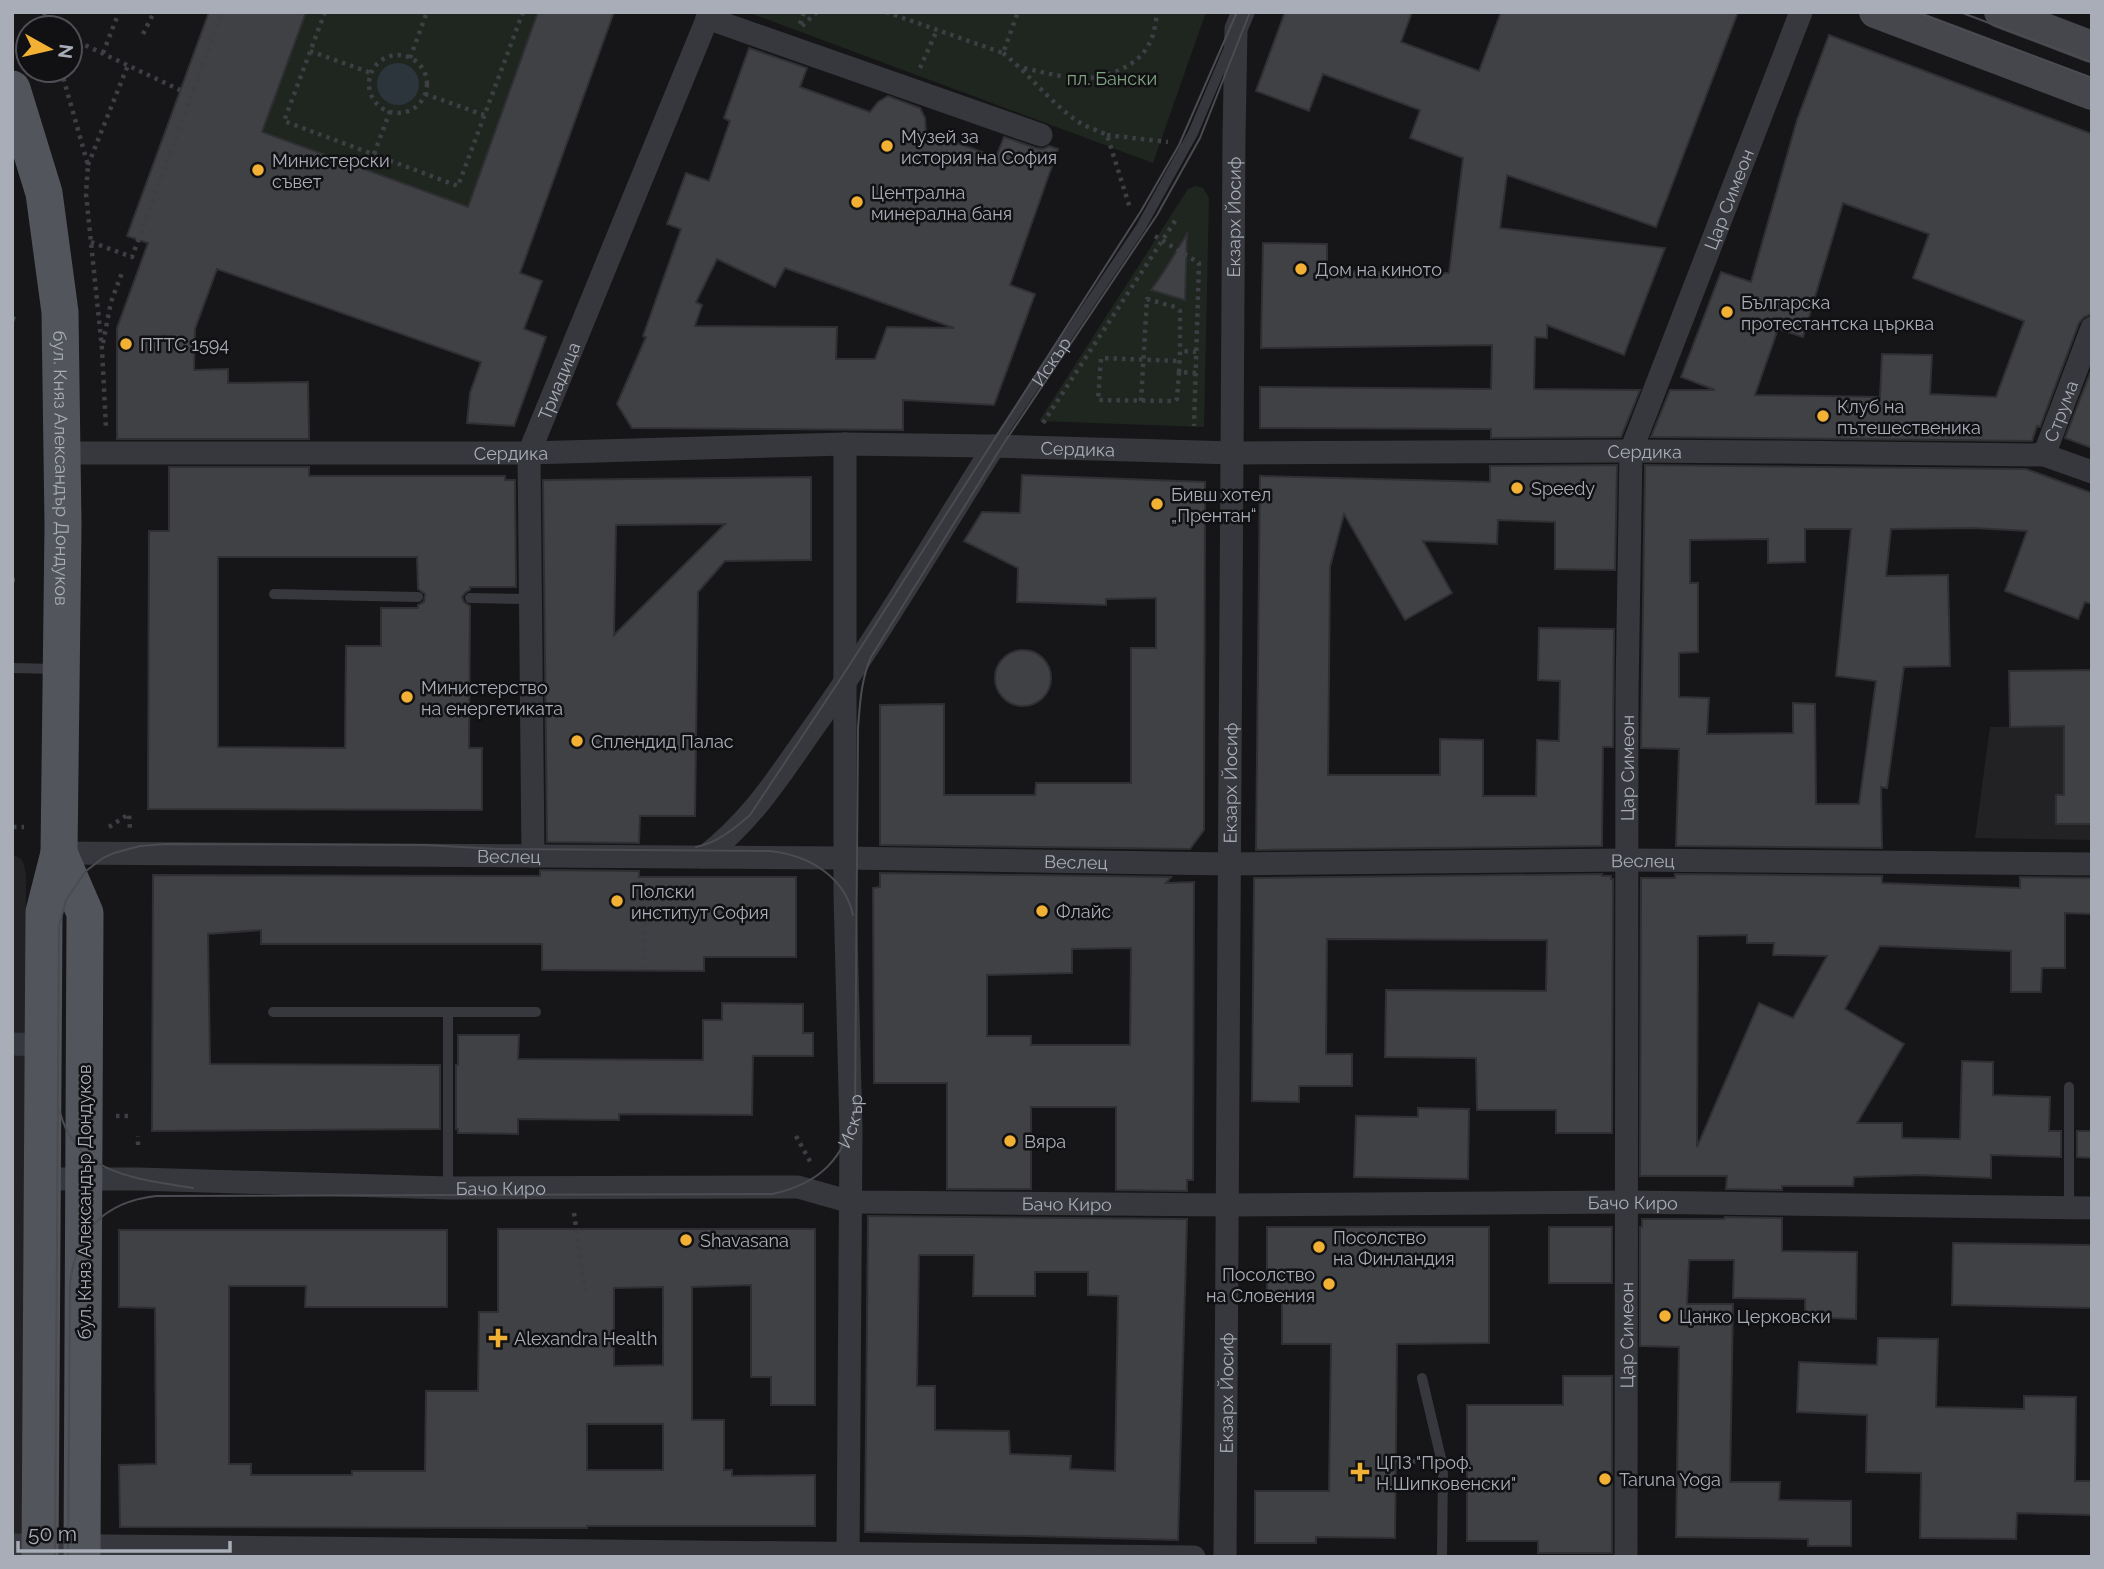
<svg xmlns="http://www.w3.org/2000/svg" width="2104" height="1569" font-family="Raleway,sans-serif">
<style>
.built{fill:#222225}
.green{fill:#1e261f}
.water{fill:#2c353c}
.building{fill:#404145;stroke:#303034;stroke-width:2;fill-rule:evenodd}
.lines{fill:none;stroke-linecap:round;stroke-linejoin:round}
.path{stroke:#3d3f44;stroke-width:4.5;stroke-dasharray:3.5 5;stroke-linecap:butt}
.lane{stroke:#37383d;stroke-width:10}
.street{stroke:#37383d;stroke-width:23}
.secondary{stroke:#45474d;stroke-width:32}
.primary{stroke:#53555c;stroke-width:37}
.tram{stroke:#4a4c52;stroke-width:2}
.poi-dot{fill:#f2b134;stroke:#111113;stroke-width:2.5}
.labels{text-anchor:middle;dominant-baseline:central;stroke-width:5;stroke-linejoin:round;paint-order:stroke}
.park-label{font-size:18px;fill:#7fa381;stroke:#111113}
.poi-label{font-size:18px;fill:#a8adb8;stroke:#111113;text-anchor:start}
.street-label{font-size:18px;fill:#a8adb8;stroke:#111113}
</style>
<rect width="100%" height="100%" fill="#161618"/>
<g class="built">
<path d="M 2092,726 L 2092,840 L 1975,838 L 1990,727 Z"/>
<path d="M 12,854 L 21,859 L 24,864 L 26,875 L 22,1557 L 12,1557 Z"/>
</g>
<g class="green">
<path d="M 306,12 L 538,12 L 468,207 L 262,132 Z"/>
<path d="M 747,12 L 1206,12 L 1153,163 Z"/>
<path d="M 1195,186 L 1203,188 L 1209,198 L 1204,427 L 1039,421 L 1188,189 Z"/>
</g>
<circle class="water" cx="398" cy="84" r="21"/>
<g class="building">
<path d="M 209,12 L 306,12 L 262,132 L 468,207 L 538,12 L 614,12 L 520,273 L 542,281 L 524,329 L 546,337 L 514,426 L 467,423 L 470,393 L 481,362 L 217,269 L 195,329 L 194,370 L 228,369 L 228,383 L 308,382 L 309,439 L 117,439 L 117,328 L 148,243 L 127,236 Z"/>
<path d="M 1285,12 L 1412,12 L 1401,42 L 1479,71 L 1501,12 L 1738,12 L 1656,227 L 1507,175 L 1500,228 L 1665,248 L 1624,355 L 1547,325 L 1547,338 L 1535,337 L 1534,389 L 1640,390 L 1621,437 L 1491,438 L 1491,429 L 1260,428 L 1260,387 L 1491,389 L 1492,345 L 1261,348 L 1263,243 L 1327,244 L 1327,271 L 1449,273 L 1463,158 L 1410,138 L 1420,110 L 1323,74 L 1309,111 L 1256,91 Z"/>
<path d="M 1829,35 L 2092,134 L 2092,314 L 2084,317 L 2079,323 L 2040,427 L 2037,426 L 2032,441 L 1651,437 L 1670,390 L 1715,390 L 1681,377 L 1721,272 L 1751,282 L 1797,120 ZM 1843,203 L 1929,234 L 1913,278 L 2024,321 L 1996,397 L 1930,394 L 1932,355 L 1882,354 L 1880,397 L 1755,395 L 1778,329 L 1803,337 Z"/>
<path d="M 749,48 L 807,68 L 800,87 L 870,112 L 878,102 L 888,96 L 920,108 L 925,118 L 926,132 L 996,157 L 1004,137 L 1036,148 L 1043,149 L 1049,146 L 1058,149 L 1010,285 L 1035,294 L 994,405 L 903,400 L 903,430 L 632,428 L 617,404 L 646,337 L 643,336 L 681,229 L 667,224 L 686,173 L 709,181 L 730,121 L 724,118 ZM 717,259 L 775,287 L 785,268 L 954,328 L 887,327 L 875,359 L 836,359 L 837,327 L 695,326 L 702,305 L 696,302 Z"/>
<path d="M 1187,234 L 1185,300 L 1151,290 L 1163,273 Z"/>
<path d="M 2092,368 L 2092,448 L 2065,438 Z"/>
<path d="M 1617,465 L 1615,570 L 1555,569 L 1555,522 L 1498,520 L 1497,544 L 1423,541 L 1452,593 L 1405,620 L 1344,514 L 1330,567 L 1328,775 L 1440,775 L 1440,739 L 1483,740 L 1483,796 L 1536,796 L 1537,740 L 1559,741 L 1560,681 L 1538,680 L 1539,628 L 1614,629 L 1613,747 L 1603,747 L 1602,846 L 1256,850 L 1260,476 L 1490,482 L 1490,466 Z"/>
<path d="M 1645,465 L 2026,469 L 2092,493 L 2092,604 L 2085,602 L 2078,619 L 2005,591 L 2027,531 L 1974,528 L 1891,529 L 1886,576 L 1948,575 L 1950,666 L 1904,667 L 1887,788 L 1881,787 L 1882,848 L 1676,846 L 1679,749 L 1641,748 ZM 1805,529 L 1851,529 L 1836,676 L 1876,681 L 1859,804 L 1816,804 L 1815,704 L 1793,703 L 1793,733 L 1707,734 L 1709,698 L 1679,697 L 1679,653 L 1698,652 L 1698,583 L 1690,583 L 1690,540 L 1768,539 L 1768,563 L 1805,562 Z"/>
<path d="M 169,467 L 309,467 L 309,476 L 505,476 L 505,480 L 515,480 L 516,587 L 470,587 L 470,590 L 466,592 L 462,597 L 464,602 L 470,606 L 469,748 L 482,748 L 482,810 L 148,809 L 149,531 L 169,531 ZM 218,557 L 417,557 L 418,589 L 425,594 L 424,602 L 418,605 L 418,608 L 381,608 L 381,646 L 346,646 L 345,748 L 218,747 Z"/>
<path d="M 1022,475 L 1205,482 L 1204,830 L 1190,849 L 880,845 L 880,705 L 944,704 L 944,795 L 1035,795 L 1036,783 L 1131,783 L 1131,648 L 1156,648 L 1156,598 L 1106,599 L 1106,605 L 1017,602 L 1018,568 L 964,541 L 982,512 L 1020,513 Z"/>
<path d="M 811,477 L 811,560 L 725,561 L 698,592 L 695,816 L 640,816 L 639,843 L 547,842 L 543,480 ZM 725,524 L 614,635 L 616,525 Z"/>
<circle cx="1023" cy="678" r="28"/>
<path d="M 2092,670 L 2092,824 L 2056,824 L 2056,795 L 2064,795 L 2064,726 L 2010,727 L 2009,671 Z"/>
<path d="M 540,870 L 639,871 L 639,877 L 796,877 L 796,957 L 704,957 L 704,971 L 542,970 L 542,944 L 261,944 L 261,930 L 208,934 L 210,1064 L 440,1065 L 440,1129 L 152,1131 L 153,875 L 540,876 Z"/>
<path d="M 880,873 L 1171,877 L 1166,883 L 1194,882 L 1193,1180 L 1187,1180 L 1187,1191 L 1116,1190 L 1116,1107 L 1031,1107 L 1031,1189 L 947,1189 L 947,1083 L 874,1083 L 873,888 L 880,887 ZM 1131,948 L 1130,1045 L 1031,1045 L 1031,1036 L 987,1036 L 987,975 L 1072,973 L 1072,949 Z"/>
<path d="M 1602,874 L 1602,876 L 1611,876 L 1611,879 L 1613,879 L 1612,1133 L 1556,1133 L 1556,1110 L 1477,1110 L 1476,1058 L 1385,1057 L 1386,990 L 1546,991 L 1547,940 L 1327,939 L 1326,1054 L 1352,1054 L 1352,1086 L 1299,1086 L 1299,1102 L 1252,1101 L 1254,878 Z"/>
<path d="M 1675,874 L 1882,876 L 1882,883 L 2020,888 L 2020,877 L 2092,878 L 2092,914 L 2065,913 L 2065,968 L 2042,968 L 2041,992 L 2011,992 L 2011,951 L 1880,946 L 1845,1009 L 1904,1044 L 1857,1123 L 1902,1123 L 1902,1138 L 1960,1139 L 1962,1061 L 1993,1062 L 1993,1095 L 2050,1097 L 2049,1131 L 2061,1131 L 2061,1157 L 1991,1155 L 1991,1178 L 1918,1175 L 1854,1177 L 1853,1186 L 1782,1186 L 1782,1190 L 1726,1189 L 1727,1176 L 1640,1176 L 1641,878 L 1675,878 ZM 1747,935 L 1747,943 L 1774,943 L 1773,955 L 1827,956 L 1793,1018 L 1759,1003 L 1697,1147 L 1698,936 Z"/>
<path d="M 722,1003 L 803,1004 L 803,1033 L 813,1033 L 813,1056 L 753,1056 L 752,1115 L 619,1114 L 619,1120 L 518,1119 L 518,1134 L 458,1133 L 458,1129 L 456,1129 L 456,1065 L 458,1065 L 458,1035 L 519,1035 L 518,1059 L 703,1060 L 703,1020 L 722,1020 Z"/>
<path d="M 1418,1108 L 1469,1109 L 1468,1179 L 1354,1177 L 1356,1116 L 1418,1117 Z"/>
<path d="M 2077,1131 L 2092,1131 L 2092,1158 L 2077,1157 Z"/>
<path d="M 868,1216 L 1187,1219 L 1178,1540 L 865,1532 ZM 919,1255 L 974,1255 L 973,1296 L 1035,1296 L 1035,1272 L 1088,1272 L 1088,1295 L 1118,1296 L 1115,1471 L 1070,1469 L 1071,1456 L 1010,1454 L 1009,1431 L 935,1430 L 935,1386 L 917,1386 Z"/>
<path d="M 1725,1217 L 1782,1218 L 1782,1251 L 1857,1252 L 1856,1319 L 1805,1317 L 1805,1299 L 1733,1298 L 1734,1260 L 1689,1260 L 1687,1304 L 1733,1304 L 1730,1482 L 1780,1482 L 1779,1500 L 1851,1501 L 1851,1546 L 1808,1546 L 1808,1539 L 1676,1537 L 1679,1347 L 1640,1346 L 1640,1227 L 1642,1227 L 1642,1219 L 1724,1219 Z"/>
<path d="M 1267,1227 L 1489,1227 L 1489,1343 L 1397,1344 L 1395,1538 L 1316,1537 L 1316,1543 L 1255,1543 L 1255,1491 L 1329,1491 L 1331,1344 L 1282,1344 L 1282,1299 L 1267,1300 Z"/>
<rect x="1549" y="1227" width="63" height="56"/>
<path d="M 498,1229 L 815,1229 L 815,1405 L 771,1405 L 771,1377 L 751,1377 L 751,1285 L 692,1287 L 692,1420 L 724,1420 L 724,1470 L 732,1470 L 732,1476 L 815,1475 L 815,1526 L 587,1526 L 587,1528 L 560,1528 L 120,1527 L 119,1465 L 156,1464 L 155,1308 L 119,1307 L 119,1230 L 447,1230 L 447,1307 L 305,1307 L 306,1286 L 229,1286 L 229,1464 L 251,1464 L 251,1475 L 352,1475 L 352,1471 L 425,1471 L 426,1391 L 478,1391 L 479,1312 L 498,1312 ZM 663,1287 L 663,1365 L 614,1366 L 614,1288 ZM 587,1424 L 663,1424 L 663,1470 L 587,1470 Z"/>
<path d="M 1953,1243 L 2092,1245 L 2092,1308 L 1952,1305 Z"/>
<path d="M 1878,1338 L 1938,1339 L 1936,1407 L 2024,1409 L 2024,1396 L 2076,1397 L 2075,1481 L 2092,1481 L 2092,1515 L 2017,1513 L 2016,1539 L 1920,1538 L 1921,1473 L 1866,1472 L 1867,1415 L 1797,1412 L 1799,1362 L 1877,1365 Z"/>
<path d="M 1563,1376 L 1612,1376 L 1612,1553 L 1538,1553 L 1538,1541 L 1467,1541 L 1467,1405 L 1563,1405 Z"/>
</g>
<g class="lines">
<g class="path">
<path d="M 44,12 L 48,28"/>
<path d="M 325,12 L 284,121 L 458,186 L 523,12"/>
<path d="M 886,12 L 1003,53 L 1018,12"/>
<path d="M 800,24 L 804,12"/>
<path d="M 802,26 L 817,12"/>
<path d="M 143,34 L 154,12"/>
<path d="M 70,38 L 180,90"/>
<path d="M 310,51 L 371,73"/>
<path d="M 103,53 L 119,12"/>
<path d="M 1003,53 C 1029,74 1049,101 1077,121 C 1086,127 1097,130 1107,135 L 1130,208"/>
<circle cx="398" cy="84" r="29"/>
<path d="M 410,58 L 427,12"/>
<path d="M 920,68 L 937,30"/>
<path d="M 1024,68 C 1042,72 1060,77 1078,78 C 1103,80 1138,67 1149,44 C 1154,35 1156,23 1157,12"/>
<path d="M 61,70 L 88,165 L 86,194 L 102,349 L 106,428"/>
<path d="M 425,94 L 484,115"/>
<path d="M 1107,135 L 1168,142"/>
<path d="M 374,154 L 390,111"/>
<path d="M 88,165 L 128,65"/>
<path d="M 1155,236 L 1199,263 L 1194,426"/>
<path d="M 91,242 L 132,257 L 222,12"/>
<path d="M 12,318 L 17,320"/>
<path d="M 103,343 L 111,302 L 123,270"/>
<path d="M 1179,372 L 1177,399 L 1175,401 L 1098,400 L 1101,358 L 1179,361"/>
<path d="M 1196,373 L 1179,372 L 1180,351 L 1196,352"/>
<path d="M 1141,401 L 1147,299 L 1175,307 L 1180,311 L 1180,351"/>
<path d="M 1043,423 L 1177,218"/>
<path d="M 12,580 L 15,580"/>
<path d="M 13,827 L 24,827"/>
<path d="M 109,827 L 129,814 L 130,830"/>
<path d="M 645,880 L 645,967"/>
<path d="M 116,1116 L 129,1116"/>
<path d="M 796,1136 L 812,1165"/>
<path d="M 138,1145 L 138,1136"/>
<path d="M 574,1213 L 585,1291"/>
<path d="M 1395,1460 L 1424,1462"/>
</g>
<g class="lane">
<path id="s1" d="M 994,446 L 1141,227 L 1193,133 L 1229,48"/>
<path d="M 274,594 L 418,597"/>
<path d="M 470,598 L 529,599"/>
<path d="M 12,668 L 56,669"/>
<path d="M 273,1012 L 536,1012"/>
<path d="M 448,1012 L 448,1188"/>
<path d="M 2069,1087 L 2069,1208"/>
<path d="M 1422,1378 L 1443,1467 L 1442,1557"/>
</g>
<g class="street">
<path d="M 707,18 L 1041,135"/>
<path d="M 845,444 L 845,894 L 851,1129 L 848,1557"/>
<path id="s2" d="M 61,453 L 529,453 L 845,444 L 989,446 L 1234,453 L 1631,451 L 1770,452 L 2044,455 L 2092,472"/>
<path id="s3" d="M 2044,455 L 2092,328"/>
<path id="s4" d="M 59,853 L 845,858 L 1230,864 L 1627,860 L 2092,864"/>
<path id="s5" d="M 533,856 L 529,453 L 710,12"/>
<path d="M 704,857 C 752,820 778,778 813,728 C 878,637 935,540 994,446"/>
<path d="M 12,1044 L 43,1045"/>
<path id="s6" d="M 43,1179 L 138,1179 L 448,1188 L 798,1187 L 851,1202 L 1228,1205 L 1627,1202 L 2092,1208"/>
<path d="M 12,1545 L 1194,1557"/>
<path id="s7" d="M 1225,1557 L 1234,137 L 1236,29 L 1243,12"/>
<path id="s8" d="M 1626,1557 L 1627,692 L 1631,451 L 1801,12"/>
</g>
<g class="secondary">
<path d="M 1875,12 L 2092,94"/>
<path d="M 2000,12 L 2092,47"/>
</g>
<g class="primary">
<path id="s9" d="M 12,89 L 44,193 L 60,312 L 63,525 L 59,853 L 44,912 L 40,1557"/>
<path d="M 59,853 L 85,913 L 82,1557"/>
</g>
<g class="tram">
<path d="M 1916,12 L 2092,78"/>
<path d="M 1960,12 L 2092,62"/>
<path d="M 696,847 C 717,843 734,829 750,815 L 845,672 L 1141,211 L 1179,145 L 1237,12"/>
<path d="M 60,1112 C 76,1175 139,1179 193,1188"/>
<path d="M 55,1557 L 59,926 L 66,900 L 86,871 L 103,858 L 114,853 L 140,846 L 166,844 L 426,845 L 497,849 L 770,851 C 807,855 844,875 853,915"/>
<path id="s10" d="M 68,1557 L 70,1284 C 76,1232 103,1202 156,1196 L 772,1194 C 820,1184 845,1158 855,1111 L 858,728 C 860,703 861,680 871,657 L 1002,446 L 1157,215 L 1200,138 L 1250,12"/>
</g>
</g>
<g class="poi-dot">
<circle cx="887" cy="146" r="7"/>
<circle cx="258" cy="170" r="7"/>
<circle cx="857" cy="202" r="7"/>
<circle cx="1301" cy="269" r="7"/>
<circle cx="1727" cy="312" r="7"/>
<circle cx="126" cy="344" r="7"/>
<circle cx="1823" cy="416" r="7"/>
<circle cx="1517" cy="488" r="7"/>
<circle cx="1157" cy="504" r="7"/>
<circle cx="407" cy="697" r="7"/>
<circle cx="577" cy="741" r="7"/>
<circle cx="617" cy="901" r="7"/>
<circle cx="1042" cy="911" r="7"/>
<circle cx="1010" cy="1141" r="7"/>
<circle cx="686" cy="1240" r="7"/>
<circle cx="1319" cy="1247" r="7"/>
<circle cx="1329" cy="1284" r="7"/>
<circle cx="1665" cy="1316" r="7"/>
<path d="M494.5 1327.5h7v7h7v7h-7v7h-7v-7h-7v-7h7z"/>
<path d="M1356.5 1461.5h7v7h7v7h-7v7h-7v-7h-7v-7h7z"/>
<circle cx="1605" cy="1479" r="7"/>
</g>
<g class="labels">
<g class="park-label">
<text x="1112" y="78">пл. Бански</text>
</g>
<g class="poi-label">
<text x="901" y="136">Музей за<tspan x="901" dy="21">история на София</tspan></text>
<text x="272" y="160">Министерски<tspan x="272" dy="21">съвет</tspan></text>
<text x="871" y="192">Централна<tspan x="871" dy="21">минерална баня</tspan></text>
<text x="1315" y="269">Дом на киното</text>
<text x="1741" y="302">Българска<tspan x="1741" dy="21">протестантска църква</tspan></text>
<text x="140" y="344">ПТТС 1594</text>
<text x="1837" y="406">Клуб на<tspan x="1837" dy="21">пътешественика</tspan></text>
<text x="1531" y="488">Speedy</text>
<text x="1171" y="494">Бивш хотел<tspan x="1171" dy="21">„Прентан“</tspan></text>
<text x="421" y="687">Министерство<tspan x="421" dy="21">на енергетиката</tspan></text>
<text x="591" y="741">Сплендид Палас</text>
<text x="631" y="891">Полски<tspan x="631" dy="21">институт София</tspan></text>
<text x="1056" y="911">Флайс</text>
<text x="1024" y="1141">Вяра</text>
<text x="1333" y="1237">Посолство<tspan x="1333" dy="21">на Финландия</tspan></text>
<text x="700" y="1240">Shavasana</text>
<text x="1315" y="1274" text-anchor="end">Посолство<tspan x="1315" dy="21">на Словения</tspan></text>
<text x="1679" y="1316">Цанко Церковски</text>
<text x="514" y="1338">Alexandra Health</text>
<text x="1376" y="1462">ЦПЗ "Проф.<tspan x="1376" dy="21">Н.Шипковенски"</tspan></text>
<text x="1619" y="1479">Taruna Yoga</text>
</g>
<g class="street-label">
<text stroke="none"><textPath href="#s8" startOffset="1376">Цар Симеон</textPath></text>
<text stroke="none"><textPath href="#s7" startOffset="1340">Екзарх Йосиф</textPath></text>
<text stroke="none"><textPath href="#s1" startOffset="102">Искър</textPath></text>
<text stroke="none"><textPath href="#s5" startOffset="481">Триадица</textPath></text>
<text stroke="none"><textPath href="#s3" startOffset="47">Струма</textPath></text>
<text stroke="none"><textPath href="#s2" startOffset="1017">Сердика</textPath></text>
<text stroke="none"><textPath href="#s2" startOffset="1584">Сердика</textPath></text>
<text stroke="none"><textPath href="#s2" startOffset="450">Сердика</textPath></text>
<text stroke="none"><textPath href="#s9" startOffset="385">бул. Княз Александър Дондуков</textPath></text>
<text stroke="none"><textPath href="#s8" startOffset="789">Цар Симеон</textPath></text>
<text stroke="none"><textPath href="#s7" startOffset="774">Екзарх Йосиф</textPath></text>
<text stroke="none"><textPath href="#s4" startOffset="450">Веслец</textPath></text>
<text stroke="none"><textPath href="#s4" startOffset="1584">Веслец</textPath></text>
<text stroke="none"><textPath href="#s4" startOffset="1017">Веслец</textPath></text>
<text stroke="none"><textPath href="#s10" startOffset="1139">Искър</textPath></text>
<text stroke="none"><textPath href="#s6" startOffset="458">Бачо Киро</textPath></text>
<text transform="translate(84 1202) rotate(-90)">бул. Княз Александър Дондуков</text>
<text stroke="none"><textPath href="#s6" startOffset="1592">Бачо Киро</textPath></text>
<text stroke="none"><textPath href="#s6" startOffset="1026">Бачо Киро</textPath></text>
<text stroke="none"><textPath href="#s8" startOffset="222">Цар Симеон</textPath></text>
<text stroke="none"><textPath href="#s7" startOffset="164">Екзарх Йосиф</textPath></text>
</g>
</g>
<rect width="2104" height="1569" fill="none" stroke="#a8adb8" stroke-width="28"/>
<g transform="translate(49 49) rotate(98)"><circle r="33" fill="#111113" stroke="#4d4f55" stroke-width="2"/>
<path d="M0-5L12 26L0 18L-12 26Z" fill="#f2b134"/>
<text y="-10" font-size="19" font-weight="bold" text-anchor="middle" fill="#a8adb8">N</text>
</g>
<path d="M18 1541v10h212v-10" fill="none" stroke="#a8adb8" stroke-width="3.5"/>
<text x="28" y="1541" font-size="21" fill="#a8adb8" stroke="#111113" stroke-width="5" paint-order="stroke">50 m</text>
</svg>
